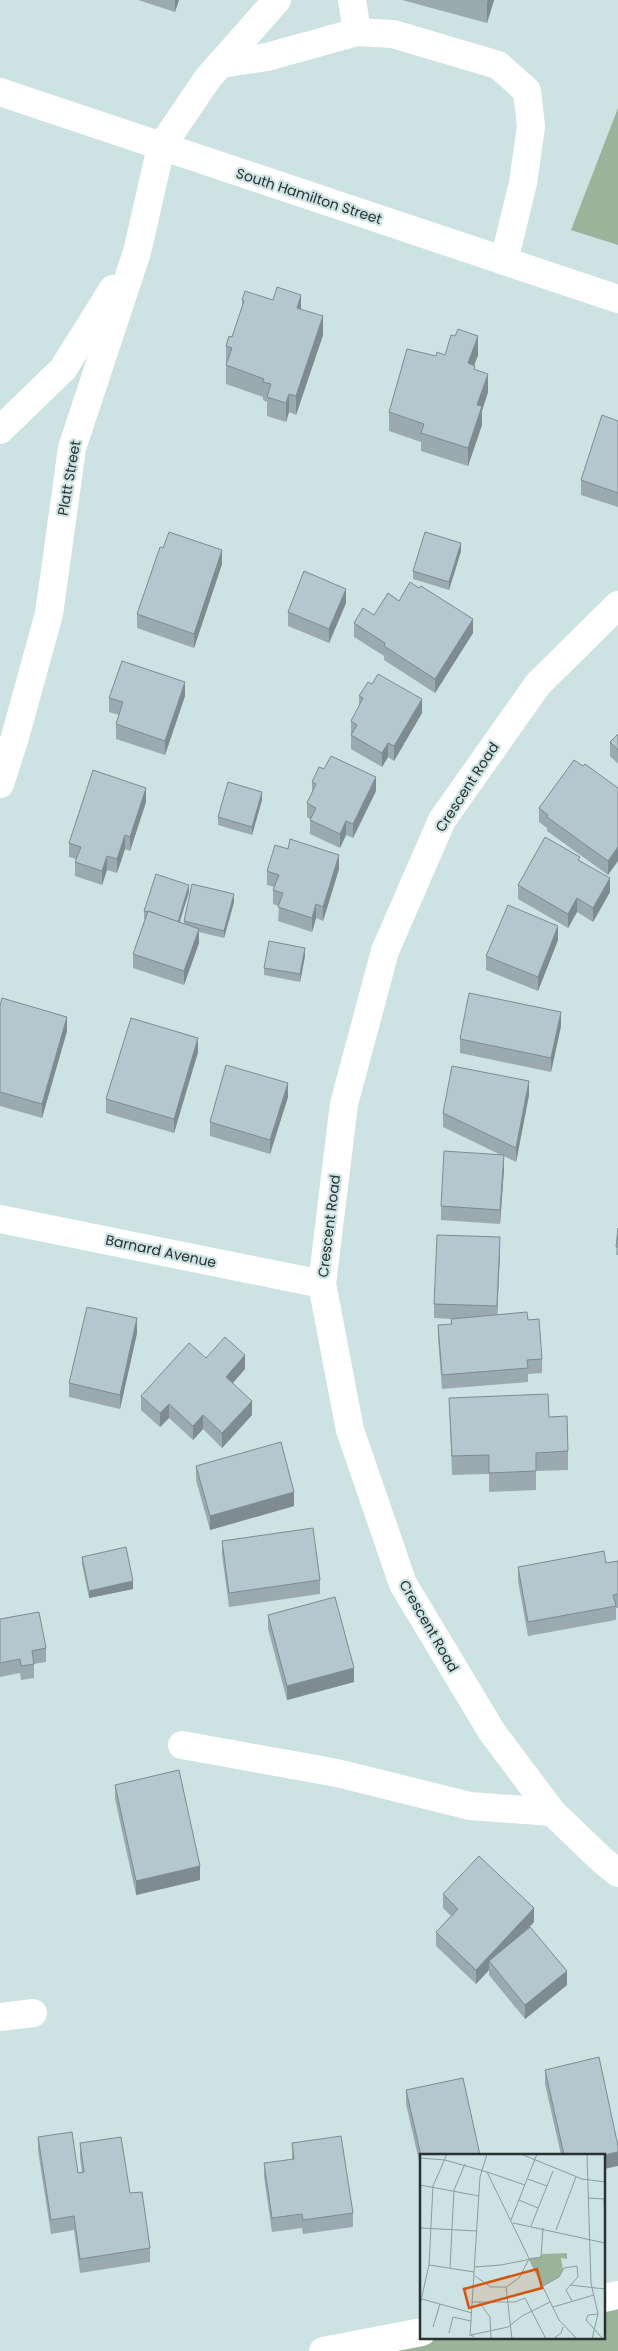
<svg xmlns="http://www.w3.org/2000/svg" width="618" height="2351" font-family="Poppins,sans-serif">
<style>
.green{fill:#9ab49b}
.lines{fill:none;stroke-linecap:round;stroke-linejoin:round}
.minor{stroke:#fff;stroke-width:28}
.wall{fill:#9baab1}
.shaded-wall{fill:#7e8b90}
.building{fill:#b4c6ce;stroke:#7e8b90}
.labels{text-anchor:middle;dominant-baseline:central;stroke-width:4.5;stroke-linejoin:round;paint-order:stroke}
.street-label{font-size:14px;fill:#293131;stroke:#cde3e3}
.inset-road{fill:none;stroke:#8b9c9c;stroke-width:1}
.view{fill:#d55510;fill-opacity:0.15;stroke:#d55510;stroke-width:2.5}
.inset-edge{fill:none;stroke:#293131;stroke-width:2.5}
</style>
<rect width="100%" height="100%" fill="#cde3e3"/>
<g class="green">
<path d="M 618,108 L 618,245 L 571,230 Z"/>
<path d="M 618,2295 L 618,2351 L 323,2351 L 422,2337 L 604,2337 L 604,2298 Z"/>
</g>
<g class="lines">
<g class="minor">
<path d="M 352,0 L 357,32"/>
<path d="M 220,64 L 267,57 L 357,32 L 393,34 L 498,65 L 527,91 L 531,126 L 523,183 L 504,261"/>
<path d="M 0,92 L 618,299"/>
<path d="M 0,430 L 63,369 L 113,289"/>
<path d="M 618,605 L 538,684 L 442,820 L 385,951 L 344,1104 L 322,1284 L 350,1430 L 403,1584 L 492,1732 L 552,1812 L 602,1860 L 618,1873"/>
<path d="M 0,784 L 15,737 L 49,614 L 72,448 L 137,252 L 161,147 L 208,78 L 277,0"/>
<path d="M 0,1219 L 322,1284"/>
<path d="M 182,1745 L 337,1773 L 470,1806 L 552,1812"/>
<path d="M 0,2017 L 33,2013"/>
<path d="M 604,2298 L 618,2295"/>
<path d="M 323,2351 L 422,2332"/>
</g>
</g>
<g class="wall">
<path d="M 138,0 L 179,0 L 175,12 Z"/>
<path d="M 402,0 L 494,0 L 487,23 Z"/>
<path d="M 242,300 L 301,309 L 323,335 L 296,415 L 289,412 L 286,422 L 267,416 L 267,402 L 263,400 L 263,397 L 226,384 L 226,346 L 232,337 L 242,308 Z"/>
<path d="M 445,355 L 478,355 L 474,365 L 475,369 L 488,392 L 482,411 L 482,425 L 468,466 L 421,451 L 421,442 L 389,431 L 389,412 L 436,356 Z"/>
<path d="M 618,421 L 618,507 L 581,495 L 581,480 Z"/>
<path d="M 163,548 L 222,564 L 194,648 L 137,628 L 137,614 Z"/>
<path d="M 461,551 L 449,590 L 413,579 L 413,571 Z"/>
<path d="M 346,603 L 329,643 L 288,626 L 288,612 Z"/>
<path d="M 374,615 L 473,633 L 435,693 L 384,660 L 384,656 L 354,637 L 354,623 Z"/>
<path d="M 185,696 L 165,755 L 116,739 L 116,724 L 119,715 L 109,712 L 109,698 Z"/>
<path d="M 359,696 L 422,713 L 394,761 L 388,757 L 382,767 L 351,749 L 351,721 L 359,706 Z"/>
<path d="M 618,734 L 618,764 L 610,756 L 610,742 Z"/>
<path d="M 583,766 L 618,788 L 608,875 L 547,831 L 547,828 L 539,822 L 539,808 Z"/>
<path d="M 312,782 L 376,791 L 353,838 L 346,835 L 340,848 L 310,834 L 310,819 L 307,817 L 307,803 L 312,793 Z"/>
<path d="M 262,800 L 252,835 L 218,825 L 218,817 Z"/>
<path d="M 146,802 L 130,851 L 125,849 L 117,873 L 107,870 L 102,885 L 75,876 L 75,862 L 76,859 L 69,857 L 69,843 Z"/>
<path d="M 580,861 L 610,892 L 593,922 L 577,912 L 568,928 L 518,899 L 518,885 Z"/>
<path d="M 339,869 L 323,921 L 316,918 L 312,932 L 278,921 L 279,906 L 273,904 L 273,890 L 274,887 L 267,885 L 267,871 Z"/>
<path d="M 189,892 L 180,922 L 184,924 L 184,921 L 234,902 L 224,938 L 199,932 L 199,943 L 184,985 L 133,968 L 133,954 L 145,919 L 144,919 L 144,911 Z"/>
<path d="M 558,940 L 538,991 L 486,970 L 486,956 Z"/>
<path d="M 305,956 L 300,982 L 264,975 L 264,968 Z"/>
<path d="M 0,1006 L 67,1031 L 42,1118 L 0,1106 Z"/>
<path d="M 561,1026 L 551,1072 L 460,1053 L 460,1039 Z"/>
<path d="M 198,1052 L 174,1133 L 106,1113 L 106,1099 Z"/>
<path d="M 529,1095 L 516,1162 L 504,1156 L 504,1169 L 500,1224 L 441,1220 L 441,1206 L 501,1155 L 443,1127 L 443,1113 Z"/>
<path d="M 288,1097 L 270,1154 L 210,1136 L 210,1122 Z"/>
<path d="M 618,1228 L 618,1255 L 616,1255 Z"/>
<path d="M 500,1251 L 497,1315 L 528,1320 L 542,1359 L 542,1373 L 528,1374 L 528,1382 L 442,1389 L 438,1339 L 438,1325 L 451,1325 L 451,1319 L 434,1318 L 434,1304 Z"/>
<path d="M 137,1333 L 120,1409 L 69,1397 L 69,1383 Z"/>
<path d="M 206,1358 L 245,1369 L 232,1383 L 252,1415 L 222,1448 L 203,1429 L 193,1440 L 169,1418 L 160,1427 L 141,1410 L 141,1396 Z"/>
<path d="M 449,1398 L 549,1417 L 568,1451 L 568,1470 L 536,1471 L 536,1490 L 489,1492 L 489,1474 L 452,1475 Z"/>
<path d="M 196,1466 L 294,1506 L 210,1530 L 196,1480 Z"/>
<path d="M 222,1541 L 320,1580 L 320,1594 L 229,1607 L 222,1555 Z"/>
<path d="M 82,1557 L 133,1589 L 89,1598 L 82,1564 Z"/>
<path d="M 618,1561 L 618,1608 L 616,1608 L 616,1620 L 528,1636 L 518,1581 L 518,1567 L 606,1563 Z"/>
<path d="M 268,1615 L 354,1682 L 287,1700 L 268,1629 Z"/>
<path d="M 0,1619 L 46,1648 L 46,1662 L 34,1664 L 34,1678 L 21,1680 L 20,1673 L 0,1677 Z"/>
<path d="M 115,1785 L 200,1880 L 136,1895 L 115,1799 Z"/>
<path d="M 443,1894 L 534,1922 L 528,1929 L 567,1985 L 525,2019 L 489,1975 L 489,1970 L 476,1984 L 436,1946 L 436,1932 L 451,1916 L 443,1908 Z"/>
<path d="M 545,2070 L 604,2155 L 561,2155 L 545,2084 Z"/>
<path d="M 406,2090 L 422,2155 L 422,2174 L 406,2104 Z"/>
<path d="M 38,2137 L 78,2173 L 82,2172 L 80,2157 L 80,2143 L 130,2193 L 150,2248 L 150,2262 L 80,2273 L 74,2230 L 51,2234 L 38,2151 Z"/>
<path d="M 292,2143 L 353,2213 L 353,2227 L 303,2234 L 302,2228 L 272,2232 L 264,2177 L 264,2163 L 292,2160 Z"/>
</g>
<g class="shaded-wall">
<path d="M 175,0 L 179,0 L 175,12 Z"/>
<path d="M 488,0 L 494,0 L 487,23 L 487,2 Z"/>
<path d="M 301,295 L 301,313 L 297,308 Z"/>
<path d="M 323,316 L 323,335 L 296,415 L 296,396 Z"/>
<path d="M 478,336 L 478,355 L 468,382 L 468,363 Z"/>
<path d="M 488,374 L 488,392 L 482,411 L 482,425 L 468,466 L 468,448 L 477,405 Z"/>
<path d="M 289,394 L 289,412 L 286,422 L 286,403 Z"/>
<path d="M 461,543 L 461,551 L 449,590 L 449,582 Z"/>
<path d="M 222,550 L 222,564 L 194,648 L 194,634 Z"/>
<path d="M 346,589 L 346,603 L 329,643 L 329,629 Z"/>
<path d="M 473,619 L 473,633 L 435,693 L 435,679 Z"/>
<path d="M 185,682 L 185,696 L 165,755 L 165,741 Z"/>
<path d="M 422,699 L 422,713 L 394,761 L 394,746 Z"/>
<path d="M 388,743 L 388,757 L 382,767 L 382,753 Z"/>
<path d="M 376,777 L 376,791 L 353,838 L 353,824 Z"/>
<path d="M 146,788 L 146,802 L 130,851 L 130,837 Z"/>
<path d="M 262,792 L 262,800 L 252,835 L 252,827 Z"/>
<path d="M 346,821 L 346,835 L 340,848 L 340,834 Z"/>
<path d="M 125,835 L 125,849 L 117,873 L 117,859 Z"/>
<path d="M 618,847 L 618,861 L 608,875 L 608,861 Z"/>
<path d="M 339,855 L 339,869 L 323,921 L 323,907 Z"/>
<path d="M 107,856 L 107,870 L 102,885 L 102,871 Z"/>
<path d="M 610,878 L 610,892 L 593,922 L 593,908 Z"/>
<path d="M 189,885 L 189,892 L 177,929 L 177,922 Z"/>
<path d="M 234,894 L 234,902 L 224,938 L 224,931 Z"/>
<path d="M 577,898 L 577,912 L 568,928 L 568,914 Z"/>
<path d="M 316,904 L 316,918 L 312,932 L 312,918 Z"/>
<path d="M 558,926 L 558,940 L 538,991 L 538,977 Z"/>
<path d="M 199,929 L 199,943 L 184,985 L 184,971 Z"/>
<path d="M 305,948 L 305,956 L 300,982 L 300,974 Z"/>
<path d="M 561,1012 L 561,1026 L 551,1072 L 551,1058 Z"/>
<path d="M 67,1017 L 67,1031 L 42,1118 L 42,1104 Z"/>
<path d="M 198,1038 L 198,1052 L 174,1133 L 174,1119 Z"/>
<path d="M 529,1081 L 529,1095 L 516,1162 L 516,1148 Z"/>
<path d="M 288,1083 L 288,1097 L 270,1154 L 270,1140 Z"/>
<path d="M 504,1155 L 504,1169 L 500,1224 L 500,1210 Z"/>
<path d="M 500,1237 L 500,1251 L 497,1320 L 497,1306 Z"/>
<path d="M 137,1318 L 137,1333 L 120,1409 L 120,1395 Z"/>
<path d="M 245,1355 L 245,1369 L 226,1391 L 226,1377 Z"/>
<path d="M 252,1401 L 252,1415 L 222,1448 L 222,1433 Z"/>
<path d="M 169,1404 L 169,1418 L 160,1427 L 160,1413 Z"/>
<path d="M 203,1415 L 203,1429 L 193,1440 L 193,1426 Z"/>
<path d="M 294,1492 L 294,1506 L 210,1530 L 210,1516 Z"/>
<path d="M 133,1581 L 133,1589 L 89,1598 L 89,1591 Z"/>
<path d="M 354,1668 L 354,1682 L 287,1700 L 287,1686 Z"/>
<path d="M 200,1866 L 200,1880 L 136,1895 L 136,1881 Z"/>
<path d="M 534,1908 L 534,1922 L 493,1966 L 489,1961 L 489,1970 L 476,1984 L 476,1970 Z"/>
<path d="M 567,1971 L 567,1985 L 525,2019 L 525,2005 Z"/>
<path d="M 618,2152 L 618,2166 L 604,2169 L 604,2155 Z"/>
</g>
<g class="building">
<path d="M 277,287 L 301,295 L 297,308 L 323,316 L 296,396 L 289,394 L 286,403 L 267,397 L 271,384 L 263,382 L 264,379 L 226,365 L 232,348 L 226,346 L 229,336 L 232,337 L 244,301 L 242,300 L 245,291 L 273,300 Z"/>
<path d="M 458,329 L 478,336 L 468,363 L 475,366 L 474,369 L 488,374 L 477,405 L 482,406 L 468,448 L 421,433 L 424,424 L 389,412 L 407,349 L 436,356 L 437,352 L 445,355 L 451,335 L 455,336 Z"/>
<path d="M 602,415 L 618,421 L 618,493 L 581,480 Z"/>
<path d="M 169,532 L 222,550 L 194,634 L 137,614 L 160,547 L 163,548 Z"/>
<path d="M 425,532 L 461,543 L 449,582 L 413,571 Z"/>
<path d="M 304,571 L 346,589 L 329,629 L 288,612 Z"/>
<path d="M 410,582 L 419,588 L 421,586 L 473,619 L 435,679 L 384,646 L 385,643 L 354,623 L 363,608 L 374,615 L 388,593 L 399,601 Z"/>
<path d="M 122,661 L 185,682 L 165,741 L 116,724 L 123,702 L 109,698 Z"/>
<path d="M 378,674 L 422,699 L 394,746 L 388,743 L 382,753 L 351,735 L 357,725 L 351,721 L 363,698 L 359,696 L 368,682 L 372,684 Z"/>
<path d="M 618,734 L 618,750 L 610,742 Z"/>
<path d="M 331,756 L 376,777 L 353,824 L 346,821 L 340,834 L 310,820 L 316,808 L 307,803 L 316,784 L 312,782 L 319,767 L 324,769 Z"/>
<path d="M 574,760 L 583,766 L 585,764 L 618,788 L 618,847 L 608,861 L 547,817 L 548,815 L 539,808 Z"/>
<path d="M 93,770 L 146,788 L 130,837 L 125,835 L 117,859 L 107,856 L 102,871 L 75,862 L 81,847 L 69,843 Z"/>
<path d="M 228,782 L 262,792 L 252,827 L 218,817 Z"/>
<path d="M 545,837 L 580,857 L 578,860 L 610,878 L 593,908 L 577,898 L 568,914 L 518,885 Z"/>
<path d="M 290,839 L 339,855 L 323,907 L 316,904 L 312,918 L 278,907 L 283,893 L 273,890 L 279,875 L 267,871 L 275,845 L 288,849 Z"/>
<path d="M 156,874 L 189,885 L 178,922 L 148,911 L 148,912 L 144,911 Z"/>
<path d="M 192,884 L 234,894 L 224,931 L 184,921 Z"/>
<path d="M 508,905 L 558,926 L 538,977 L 486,956 Z"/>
<path d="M 148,911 L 199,929 L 184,971 L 133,954 Z"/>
<path d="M 269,941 L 305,948 L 300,974 L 264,968 Z"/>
<path d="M 469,993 L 561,1012 L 551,1058 L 460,1039 Z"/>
<path d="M 2,998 L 67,1017 L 42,1104 L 0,1092 L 0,1006 Z"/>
<path d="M 131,1018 L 198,1038 L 174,1119 L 106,1099 Z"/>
<path d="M 226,1065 L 288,1083 L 270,1140 L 210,1122 Z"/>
<path d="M 452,1066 L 529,1081 L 516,1148 L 443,1113 Z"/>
<path d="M 444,1151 L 504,1155 L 500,1210 L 441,1206 Z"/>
<path d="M 618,1228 L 618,1247 L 616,1247 Z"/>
<path d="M 437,1235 L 500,1237 L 497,1306 L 434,1304 Z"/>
<path d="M 87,1307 L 137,1318 L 120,1395 L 69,1383 Z"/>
<path d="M 527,1312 L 528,1320 L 539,1319 L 542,1359 L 527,1360 L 528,1368 L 442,1375 L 438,1325 L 452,1324 L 451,1319 Z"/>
<path d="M 225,1337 L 245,1355 L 226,1377 L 252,1401 L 222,1433 L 203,1415 L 193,1426 L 169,1404 L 160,1413 L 141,1396 L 189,1343 L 206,1358 Z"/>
<path d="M 548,1394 L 549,1417 L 567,1416 L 568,1451 L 536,1453 L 536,1471 L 489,1473 L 489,1455 L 452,1456 L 449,1398 Z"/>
<path d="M 281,1442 L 294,1492 L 210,1516 L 196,1466 Z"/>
<path d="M 313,1528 L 320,1580 L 229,1593 L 222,1541 Z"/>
<path d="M 126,1547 L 133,1581 L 89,1591 L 82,1557 Z"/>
<path d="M 604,1551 L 606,1563 L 618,1561 L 618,1594 L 613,1595 L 616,1606 L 528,1622 L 518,1567 Z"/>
<path d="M 335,1597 L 354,1668 L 287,1686 L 268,1615 Z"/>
<path d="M 39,1612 L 46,1648 L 32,1651 L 34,1664 L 21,1666 L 20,1659 L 0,1663 L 0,1619 Z"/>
<path d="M 179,1770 L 200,1866 L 136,1881 L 115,1785 Z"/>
<path d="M 479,1856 L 534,1908 L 476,1970 L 436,1932 L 458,1909 L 443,1894 Z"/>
<path d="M 530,1927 L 567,1971 L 525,2005 L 489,1961 Z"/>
<path d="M 599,2057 L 618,2146 L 618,2152 L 604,2155 L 564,2155 L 545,2070 Z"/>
<path d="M 463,2078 L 480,2155 L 422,2155 L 422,2160 L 406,2090 Z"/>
<path d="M 72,2132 L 78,2173 L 84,2172 L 80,2143 L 121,2137 L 130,2193 L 142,2192 L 150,2248 L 80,2259 L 74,2216 L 51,2220 L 38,2137 Z"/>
<path d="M 341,2136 L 353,2213 L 303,2220 L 302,2214 L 272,2218 L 264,2163 L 294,2159 L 292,2143 Z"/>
</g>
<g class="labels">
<g class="street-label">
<text transform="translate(309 196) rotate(18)">South Hamilton Street</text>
<text transform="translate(69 478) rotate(-80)">Platt Street</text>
<text transform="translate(467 787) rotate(-57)">Crescent Road</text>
<text transform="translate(329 1226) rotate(-83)">Crescent Road</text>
<text transform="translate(161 1251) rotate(12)">Barnard Avenue</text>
<text transform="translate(429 1626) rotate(60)">Crescent Road</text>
</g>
</g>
<g transform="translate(420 2154)">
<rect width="185" height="185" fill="#cde3e3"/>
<path d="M 147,99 L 147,105 L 141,104 L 143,116 L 139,123 L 123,132 L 109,104 L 120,103 L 122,100 Z" fill="#9ab49b"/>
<path class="inset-road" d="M 101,0 L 162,25 L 185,28M 167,0 L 171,129 L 178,160 L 172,185M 0,4 L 25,6 L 67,18 L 139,166 L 157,185M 67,18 L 105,31M 108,25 L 127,32M 0,31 L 59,42M 168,44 L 184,45M 184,45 L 185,65M 99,46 L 118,54M 91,66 L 117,0M 93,69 L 185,89M 111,72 L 133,17M 0,74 L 57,77M 136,76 L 156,23M 9,111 L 54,118M 55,113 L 81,111 L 121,103 L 123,74M 30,114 L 34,36 L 45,10M 55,122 L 71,133 L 86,133 L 99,124 L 109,105M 150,131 L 185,135M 123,132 L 139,123 L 144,114 L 157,112 L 158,123 L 146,136 L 152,147M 86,133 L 92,185M 2,145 L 52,159M 52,148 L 95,148 L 105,144 L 126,185M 59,148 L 70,163 L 71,185M 0,151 L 9,111 L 13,32 L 27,0M 133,153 L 174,141M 178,160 L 168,161 L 166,166 L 183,185M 13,173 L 20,150M 29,179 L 33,163 L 51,167M 50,182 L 60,23 L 67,0M 54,183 L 51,181 L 88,173 L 102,162 L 130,148M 133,185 L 141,179 L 143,173"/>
<path class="view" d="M 117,115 L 122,134 L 49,154 L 44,135 Z"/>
<rect width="185" height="185" class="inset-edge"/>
</g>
</svg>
